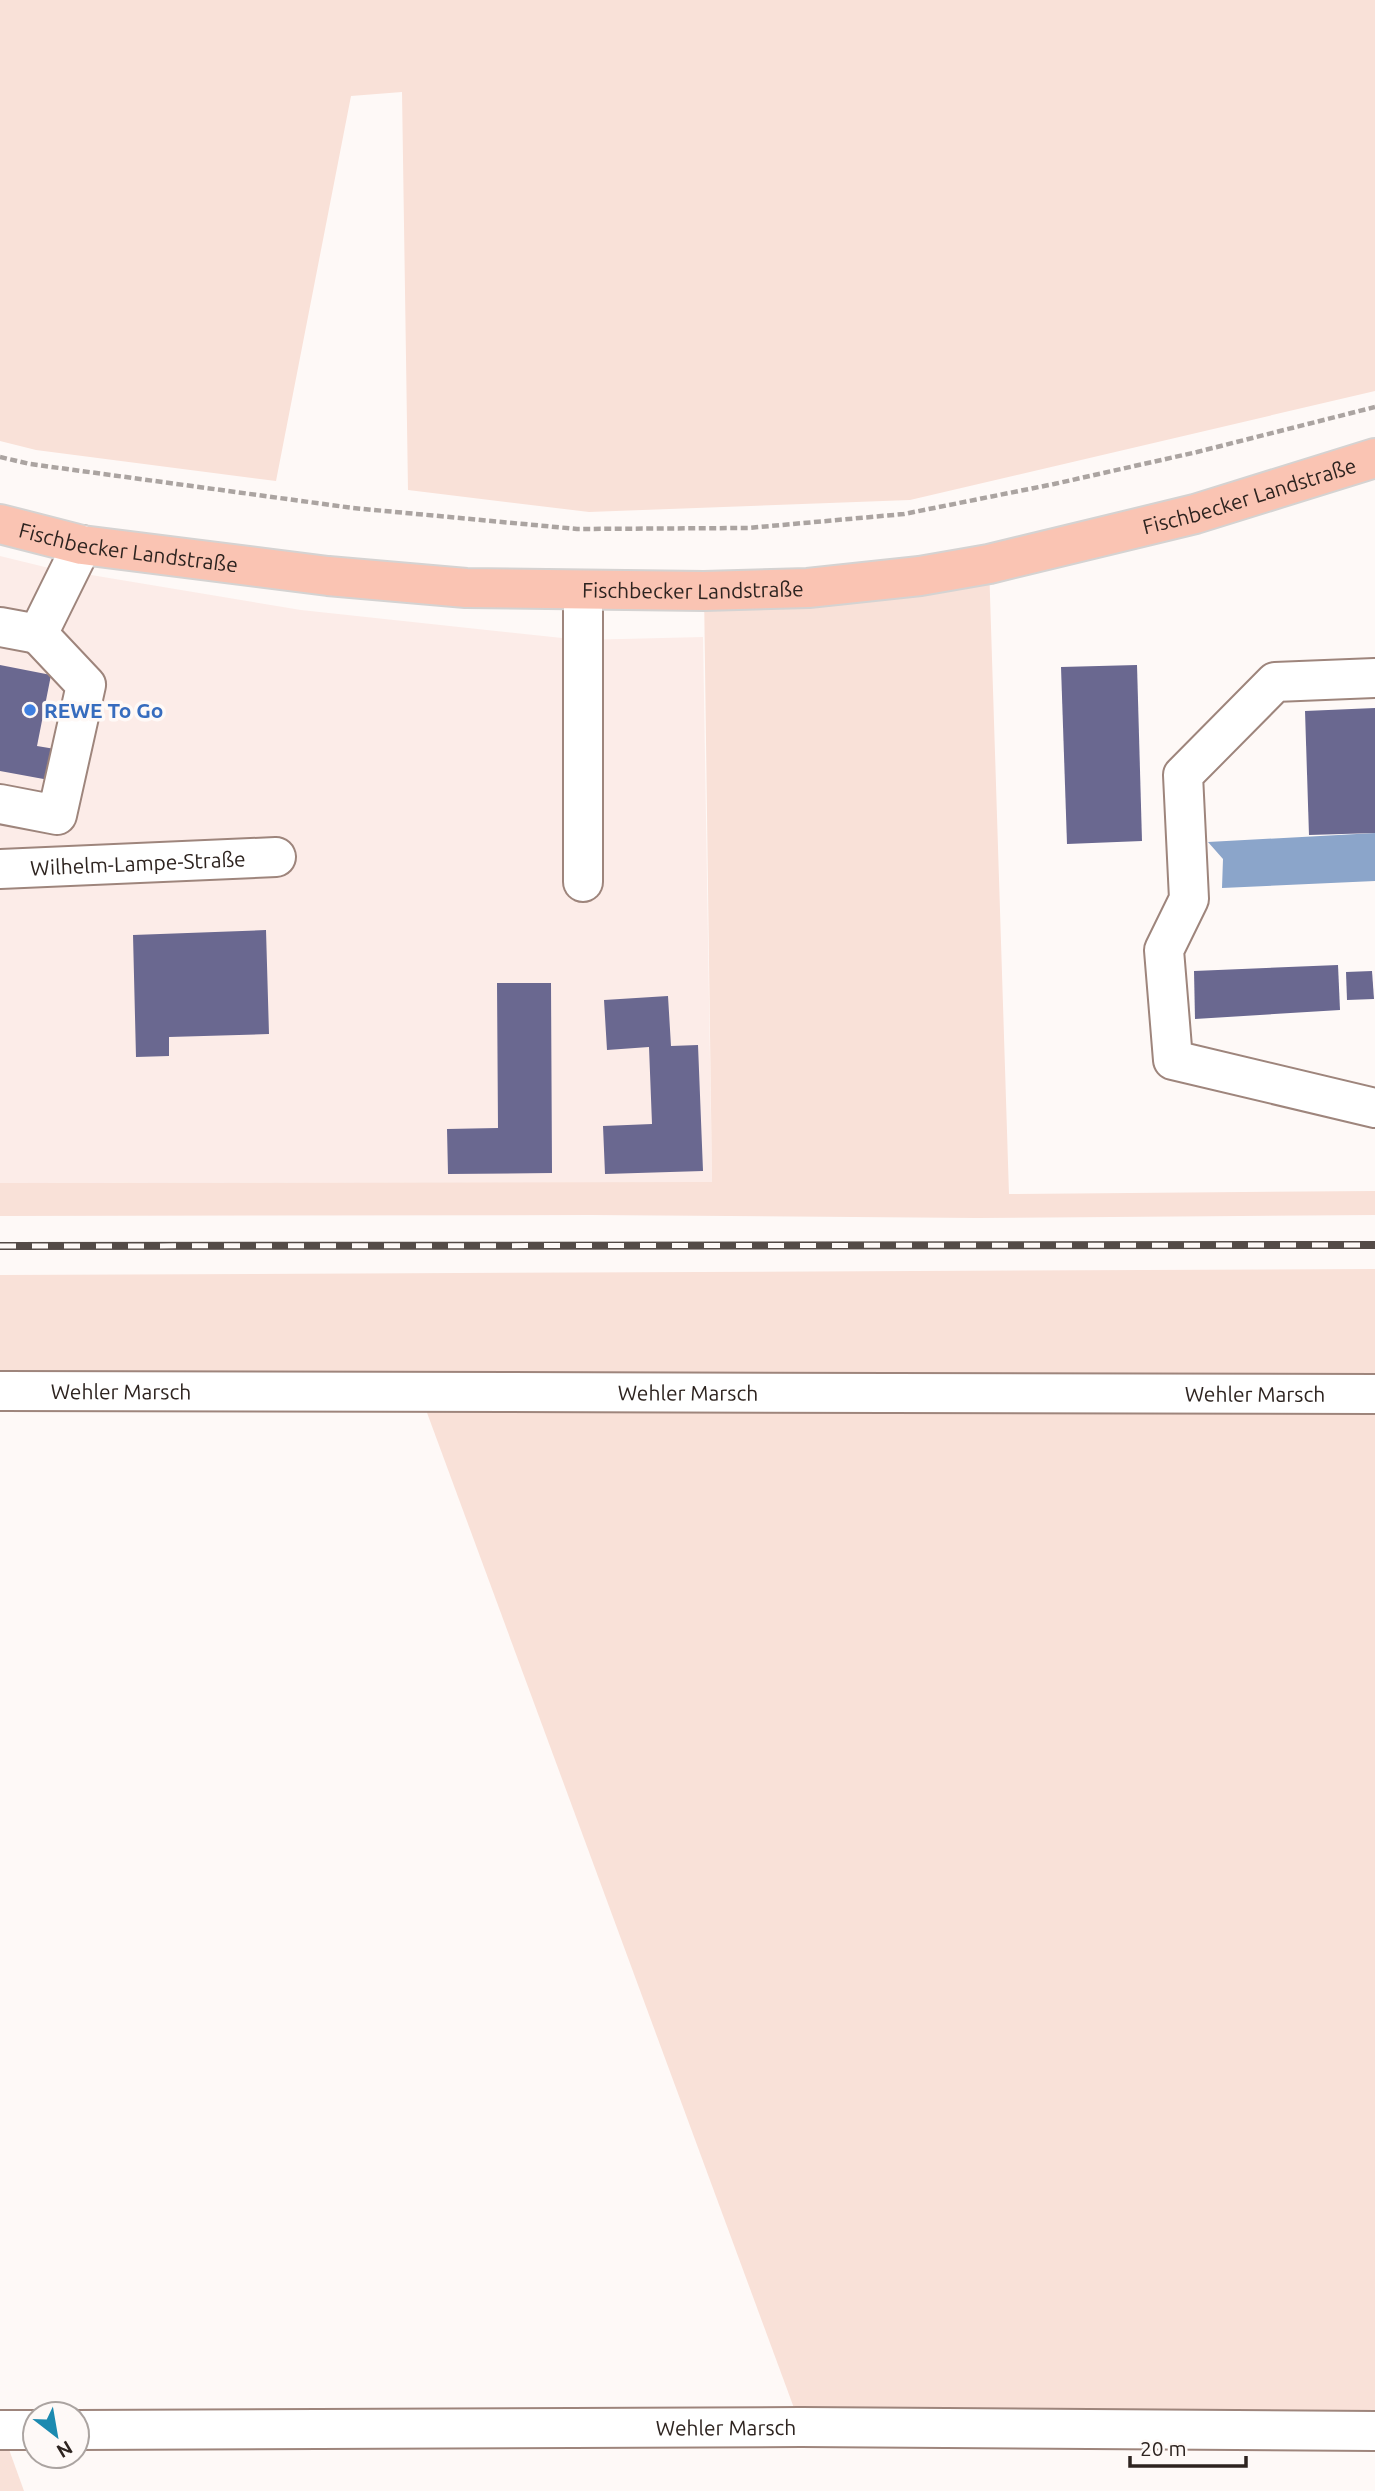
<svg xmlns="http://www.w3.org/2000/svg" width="1375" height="2491" font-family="Ubuntu,sans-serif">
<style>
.commercial{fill:#fcece8}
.green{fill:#f9e1d8}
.water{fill:#8ba5ca}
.building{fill:#6a6890}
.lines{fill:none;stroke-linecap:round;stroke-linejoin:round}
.minor-casing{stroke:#9e857c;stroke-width:42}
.major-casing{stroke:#d5d3d2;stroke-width:42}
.path{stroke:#aba4a1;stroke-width:4.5;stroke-dasharray:7 3.5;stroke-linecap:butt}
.minor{stroke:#fff;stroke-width:38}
.major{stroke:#fac4b3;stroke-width:38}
.rail-casing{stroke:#544b47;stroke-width:8}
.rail{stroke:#fef9f7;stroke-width:5;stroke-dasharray:16;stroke-linecap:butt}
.shop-dot{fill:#3f7fe0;stroke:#fef9f7;stroke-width:2.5}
.labels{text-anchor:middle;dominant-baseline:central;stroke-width:7;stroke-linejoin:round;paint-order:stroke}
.street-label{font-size:21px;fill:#2e2420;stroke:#fef9f7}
.shop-label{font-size:21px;font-weight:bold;fill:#366cbe;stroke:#fef9f7;text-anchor:start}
</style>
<rect width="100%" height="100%" fill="#fef9f7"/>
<path class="commercial" d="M 0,556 L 49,568 L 301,610 L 581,640 L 703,637 L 712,1182 L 0,1183 Z"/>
<g class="green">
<path d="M 0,0 L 1375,0 L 1375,391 L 910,500 L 589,512 L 408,490 L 402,92 L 351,96 L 276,481 L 36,450 L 0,441 Z"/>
<path d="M 989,564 L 1009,1194 L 1375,1191 L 1375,1215 L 977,1218 L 590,1215 L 0,1216 L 0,1183 L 712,1182 L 704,591 Z"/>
<path d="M 1375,1269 L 1375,1378 L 0,1380 L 0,1275 Z"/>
<path d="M 1375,1409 L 1375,2431 L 801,2427 L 426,1410 Z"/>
<path d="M 0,2430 L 2,2430 L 24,2491 L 0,2491 Z"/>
</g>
<path class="water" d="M 1375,833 L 1375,881 L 1222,888 L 1223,859 L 1208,842 Z"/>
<g class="building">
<path d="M 0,665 L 51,675 L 37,746 L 55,749 L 49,780 L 0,771 Z"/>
<path d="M 1137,665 L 1142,841 L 1067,844 L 1061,667 Z"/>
<path d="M 1375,708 L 1375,833 L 1309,835 L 1305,711 Z"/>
<path d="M 266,930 L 269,1034 L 169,1037 L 169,1056 L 136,1057 L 133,935 Z"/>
<path d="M 1338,965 L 1340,1010 L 1195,1019 L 1194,971 Z"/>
<path d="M 1372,971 L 1374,999 L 1347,1000 L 1346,972 Z"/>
<path d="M 497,983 L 551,983 L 552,1173 L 448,1174 L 447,1129 L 498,1128 Z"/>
<path d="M 668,996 L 671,1046 L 698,1045 L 703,1171 L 605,1174 L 603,1126 L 652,1124 L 649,1047 L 607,1050 L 604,1000 Z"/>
</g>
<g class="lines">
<g class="minor-casing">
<g id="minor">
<path d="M 0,627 L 38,634 L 82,545"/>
<path d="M 1375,678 L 1275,682 L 1183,775 L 1189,899 L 1164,950 L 1173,1060 L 1375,1108"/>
<path d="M 0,804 L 57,815 L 86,685 L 38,634"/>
<path id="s1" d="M 0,869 L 276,857"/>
<path d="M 583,882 L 583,591"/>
<path id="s2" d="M 0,1391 L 1375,1394"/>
<path d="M 0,2430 L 35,2430"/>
<path id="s3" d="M 77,2430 L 801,2427 L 1375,2431"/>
</g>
</g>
<g class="major-casing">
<g id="major">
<path id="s4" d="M 0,524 L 82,545 L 328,576 L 466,588 L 704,591 L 808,588 L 920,576 L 989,564 L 1195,514 L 1375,458"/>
</g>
</g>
<path class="path" d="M 0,457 L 30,464 L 353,508 L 577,529 L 748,528 L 904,514 L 1054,484 L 1197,452 L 1375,407"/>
<use href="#minor" class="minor"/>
<use href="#major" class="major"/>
<g class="rail-casing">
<path id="rail" d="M 0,1246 L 1375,1245"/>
</g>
<use href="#rail" class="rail"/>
</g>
<circle class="shop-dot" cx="30" cy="710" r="7"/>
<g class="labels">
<g class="street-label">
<text stroke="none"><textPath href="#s4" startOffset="1265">Fischbecker Landstraße</textPath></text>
<text stroke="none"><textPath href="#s4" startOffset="131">Fischbecker Landstraße</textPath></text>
<text stroke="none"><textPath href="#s4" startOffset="698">Fischbecker Landstraße</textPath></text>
<text stroke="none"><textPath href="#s1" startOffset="138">Wilhelm-Lampe-Straße</textPath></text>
<text stroke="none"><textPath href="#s2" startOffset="121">Wehler Marsch</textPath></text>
<text stroke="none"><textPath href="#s2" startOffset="688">Wehler Marsch</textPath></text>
<text stroke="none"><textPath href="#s2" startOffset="1255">Wehler Marsch</textPath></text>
<text stroke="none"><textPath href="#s3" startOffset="649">Wehler Marsch</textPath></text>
</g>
<g class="shop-label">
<text x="44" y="710">REWE To Go</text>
</g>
</g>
<g transform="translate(56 2435) rotate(149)"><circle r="33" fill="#fef9f7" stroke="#aba4a1" stroke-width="2"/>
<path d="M0-5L12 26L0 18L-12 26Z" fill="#1c8ab0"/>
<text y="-10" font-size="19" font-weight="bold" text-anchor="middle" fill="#2e2420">N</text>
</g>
<path d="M1130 2456v10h116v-10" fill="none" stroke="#2e2420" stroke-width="3.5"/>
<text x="1140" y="2456" font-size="21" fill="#2e2420" stroke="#fef9f7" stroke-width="5" paint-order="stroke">20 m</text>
</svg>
